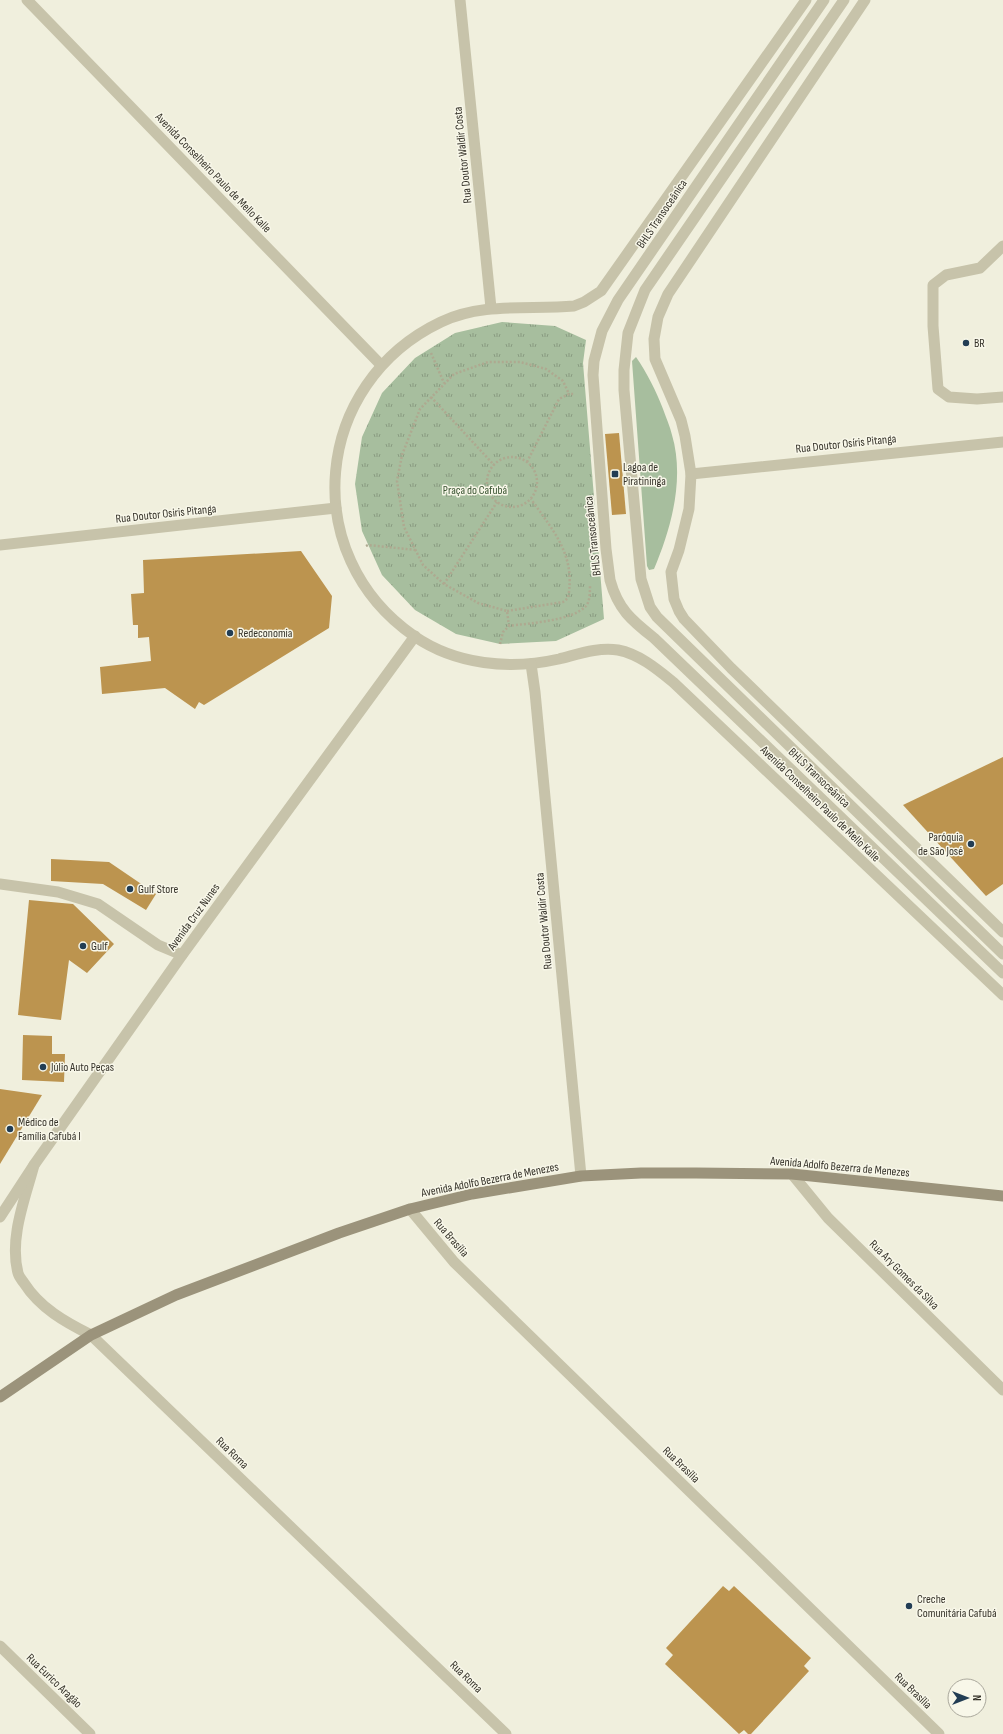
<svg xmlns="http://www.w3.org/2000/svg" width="1003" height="1734" font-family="'Sofia Sans Condensed',sans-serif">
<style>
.grass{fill:url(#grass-tufts)}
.garden{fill:#a7be9e}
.building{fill:#bc944f}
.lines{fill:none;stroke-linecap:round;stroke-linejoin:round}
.path{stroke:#aea990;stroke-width:2.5;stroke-dasharray:2 2;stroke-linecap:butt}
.service{stroke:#c7c3aa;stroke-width:11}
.minor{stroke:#c7c3aa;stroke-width:11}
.secondary{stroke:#9b937b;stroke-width:11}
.poi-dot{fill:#223d54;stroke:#f8f7e9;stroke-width:1.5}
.labels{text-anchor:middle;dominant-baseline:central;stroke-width:3;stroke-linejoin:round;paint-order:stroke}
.street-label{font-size:12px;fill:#353229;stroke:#f8f7e9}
.poi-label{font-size:12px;fill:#353229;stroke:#f8f7e9;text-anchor:start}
.park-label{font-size:12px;fill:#37522f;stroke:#f8f7e9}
</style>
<defs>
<pattern id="grass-tufts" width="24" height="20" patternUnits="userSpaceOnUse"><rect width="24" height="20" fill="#a7be9e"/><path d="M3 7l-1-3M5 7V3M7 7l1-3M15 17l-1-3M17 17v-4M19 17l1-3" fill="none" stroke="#899b81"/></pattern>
</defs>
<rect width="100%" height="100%" fill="#f0efdd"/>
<path class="grass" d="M 502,322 L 555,326 L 586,340 L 583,363 L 604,619 L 556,641 L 500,644 L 456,634 L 415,610 L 382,575 L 362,531 L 355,484 L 362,437 L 382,393 L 415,358 L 455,333 Z"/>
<path class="garden" d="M 636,357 C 647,373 656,391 663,409 C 666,418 670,426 672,435 C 685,479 671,529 654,569 L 649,570 L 647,566 L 632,361 Z"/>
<g class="building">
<path d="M 619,433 L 626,514 L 612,515 L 605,434 Z"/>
<path d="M 301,551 L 332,596 L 329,628 L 204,705 L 199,702 L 195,709 L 165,688 L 102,694 L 100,667 L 151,661 L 149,637 L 138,638 L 138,625 L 133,625 L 131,594 L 144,593 L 143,560 Z"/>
<path d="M 1003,757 L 1003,884 L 986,896 L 903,805 Z"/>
<path d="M 51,859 L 109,862 L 156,894 L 146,910 L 103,884 L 51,881 Z"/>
<path d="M 29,900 L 73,904 L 114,944 L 87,973 L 69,960 L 61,1020 L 18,1015 Z"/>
<path d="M 23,1035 L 52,1036 L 52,1054 L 65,1054 L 64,1082 L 22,1080 Z"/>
<path d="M 0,1089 L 42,1095 L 0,1164 Z"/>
<path d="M 723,1586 L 729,1591 L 734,1586 L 811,1658 L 804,1666 L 809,1671 L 751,1734 L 748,1734 L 744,1730 L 739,1734 L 665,1664 L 673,1655 L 666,1648 Z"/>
</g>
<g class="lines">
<g class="path">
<path d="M 431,353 L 444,383"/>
<path d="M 431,397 L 494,465"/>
<circle cx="512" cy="482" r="25"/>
<path d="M 527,462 L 559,399 L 569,394 L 575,394"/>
<path d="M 366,546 L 368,545 L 416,550"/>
<path d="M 444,584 L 497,502"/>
<path d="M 507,611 L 563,602 L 568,598 C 576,555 554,532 531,499"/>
<path d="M 509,626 L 507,611 L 478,603 L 444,584 L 423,565 L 404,527 L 397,481 L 402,455 L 420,409 L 454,374 L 488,362 L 520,362 L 546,369 L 563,381 L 569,394"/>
<path d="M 500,644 L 503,632 L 509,626 C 529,623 572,621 586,606 C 590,601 590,592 590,585"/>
</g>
<g class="service">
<path d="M 824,0 L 618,300 L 602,331 L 594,361 L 593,375 L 606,549 L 610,580 C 618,609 631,620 654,638 L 1003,973"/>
<path d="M 844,0 L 645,290 L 628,333 L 624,370 L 624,390 L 641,579 L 650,607 L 657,617 L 1003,954"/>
<path d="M 1003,246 L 980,268 L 946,275 L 933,285 L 933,326 L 938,389 L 949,397 L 977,399 L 1003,397"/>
<path d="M 0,884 L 58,892 L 98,904 L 158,945 L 182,955"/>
</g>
<g class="minor">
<path d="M 27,0 L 381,365"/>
<path d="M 460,0 L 491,308"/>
<path d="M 806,0 L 601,291 L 584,302 L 574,306 C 529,310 483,302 441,322 C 313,383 297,555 414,636 C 456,665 510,670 559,659 C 579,654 598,647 618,650 C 639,654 657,669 673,682 L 1003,995"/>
<path d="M 865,0 L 668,294 L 658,317 L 654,339 L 655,359 L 681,420 L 685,436 L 691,474 L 689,509 L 679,550 L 671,572 L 674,599 L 679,611 L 684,619 L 731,668 L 1003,932"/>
<path d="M 691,474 L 1003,442"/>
<path d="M 0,545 L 336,508"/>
<path d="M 531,664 L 535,692 L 581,1176"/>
<path d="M 34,1165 C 25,1199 9,1238 18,1273 C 19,1277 22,1280 24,1283 C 40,1308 65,1322 91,1335 L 506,1734"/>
<path d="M 792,1174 L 828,1218 L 1003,1390"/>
<path d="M 410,1209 L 454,1262 L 939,1734"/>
<path d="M 0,1217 L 34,1165 L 182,955 L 415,636"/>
<path d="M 0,1646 L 90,1734"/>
</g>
<path class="secondary" d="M 0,1397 L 91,1335 L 176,1295 L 339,1233 L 410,1209 L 472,1194 L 581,1176 L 641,1173 L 696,1173 L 792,1174 L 1003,1196"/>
</g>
<g class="poi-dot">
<circle cx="966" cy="343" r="4"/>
<rect x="611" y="470" width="8" height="8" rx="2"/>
<circle cx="230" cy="633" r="4"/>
<circle cx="971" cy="844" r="4"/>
<circle cx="130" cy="889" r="4"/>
<circle cx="83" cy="946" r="4"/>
<circle cx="43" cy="1067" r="4"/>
<circle cx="10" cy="1129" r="4"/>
<circle cx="909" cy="1606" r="4"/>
</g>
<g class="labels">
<g class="street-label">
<text transform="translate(463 155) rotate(-96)">Rua Doutor Waldir Costa</text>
<text transform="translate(213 173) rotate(46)">Avenida Conselheiro Paulo de Mello Kalle</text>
<text transform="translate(662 214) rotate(-56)">BHLS Transoceânica</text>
<text transform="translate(846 444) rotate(-6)">Rua Doutor Osíris Pitanga</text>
<text transform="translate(166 514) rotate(-6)">Rua Doutor Osiris Pitanga</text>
<text transform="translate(593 536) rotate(-96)">BHLS Transoceânica</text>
<text transform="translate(819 778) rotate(44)">BHLS Transoceânica</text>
<text transform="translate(820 804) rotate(44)">Avenida Conselheiro Paulo de Mello Kalle</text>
<text transform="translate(194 917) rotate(-54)">Avenida Cruz Nunes</text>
<text transform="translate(544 921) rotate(-95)">Rua Doutor Waldir Costa</text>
<text transform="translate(840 1167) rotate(5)">Avenida Adolfo Bezerra de Menezes</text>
<text transform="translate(490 1180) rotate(-11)">Avenida Adolfo Bezerra de Menezes</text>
<text transform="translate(451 1238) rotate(49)">Rua Brasília</text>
<text transform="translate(904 1275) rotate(45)">Rua Ary Gomes da Silva</text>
<text transform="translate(232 1453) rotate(44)">Rua Roma</text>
<text transform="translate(681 1465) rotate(44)">Rua Brasília</text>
<text transform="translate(466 1677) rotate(44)">Rua Roma</text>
<text transform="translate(54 1681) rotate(44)">Rua Eurico Aragão</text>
<text transform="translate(913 1691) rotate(44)">Rua Brasília</text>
</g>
<g class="poi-label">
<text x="974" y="343">BR</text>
<text x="623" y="467">Lagoa de<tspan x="623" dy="14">Piratininga</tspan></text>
<text x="238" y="633">Redeconomia</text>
<text x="963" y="837" text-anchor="end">Paróquia<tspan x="963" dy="14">de São José</tspan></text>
<text x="138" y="889">Gulf Store</text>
<text x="91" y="946">Gulf</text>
<text x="51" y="1067">Júlio Auto Peças</text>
<text x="18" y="1122">Médico de<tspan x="18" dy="14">Família Cafubá I</tspan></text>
<text x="917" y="1599">Creche<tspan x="917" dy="14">Comunitária Cafubá</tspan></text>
</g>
<g class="park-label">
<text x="475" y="490">Praça do Cafubá</text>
</g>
</g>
<g transform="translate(967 1698) rotate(90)"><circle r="19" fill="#f8f7e9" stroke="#aaa89c"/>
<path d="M0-3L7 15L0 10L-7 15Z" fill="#223d54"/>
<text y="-6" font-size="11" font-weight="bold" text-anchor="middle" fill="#353229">N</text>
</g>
</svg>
